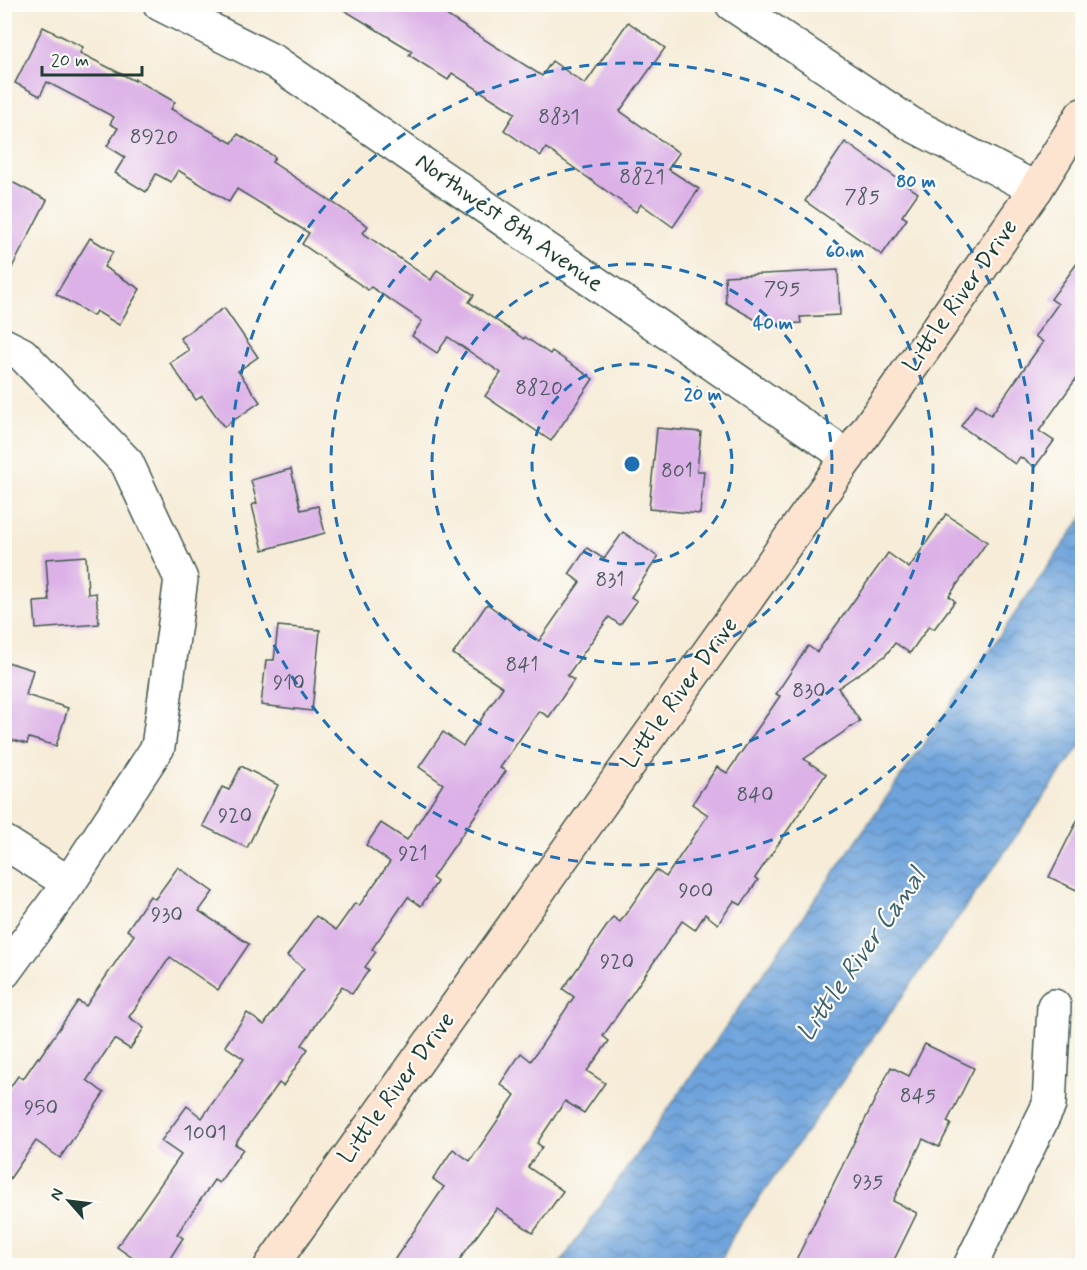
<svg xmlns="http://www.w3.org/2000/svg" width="1087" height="1270" font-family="Mynerve,sans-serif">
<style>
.water{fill:url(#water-waves);stroke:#467088;stroke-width:1.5}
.building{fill:#dbb1e7}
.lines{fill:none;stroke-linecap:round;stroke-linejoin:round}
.street-casing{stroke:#3f574d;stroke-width:36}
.secondary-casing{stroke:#3f574d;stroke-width:36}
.street{stroke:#fff;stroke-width:33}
.secondary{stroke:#fde4d0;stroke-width:33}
.ring{fill:none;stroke:#1f6fb2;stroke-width:3;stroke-dasharray:10 8}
.labels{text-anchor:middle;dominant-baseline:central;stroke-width:4.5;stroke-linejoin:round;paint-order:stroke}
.number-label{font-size:21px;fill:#4e5a61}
.street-label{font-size:24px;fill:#1f3d34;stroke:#fdfcf7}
.water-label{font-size:26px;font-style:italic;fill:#3b616e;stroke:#fdfcf7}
.centre{fill:#1f6fb2;stroke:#fdfcf7;stroke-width:3}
.ring-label{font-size:18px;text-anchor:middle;font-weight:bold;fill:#1f6fb2;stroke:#fdfcf7;stroke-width:4.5;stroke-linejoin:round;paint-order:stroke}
</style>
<defs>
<pattern id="water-waves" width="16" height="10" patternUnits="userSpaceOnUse" patternTransform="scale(1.5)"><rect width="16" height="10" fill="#6ea3db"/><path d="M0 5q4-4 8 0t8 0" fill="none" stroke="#5a86b2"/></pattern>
</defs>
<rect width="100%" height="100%" fill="#fdfcf7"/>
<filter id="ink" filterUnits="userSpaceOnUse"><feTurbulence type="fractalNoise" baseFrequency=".0167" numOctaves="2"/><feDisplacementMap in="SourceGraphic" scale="12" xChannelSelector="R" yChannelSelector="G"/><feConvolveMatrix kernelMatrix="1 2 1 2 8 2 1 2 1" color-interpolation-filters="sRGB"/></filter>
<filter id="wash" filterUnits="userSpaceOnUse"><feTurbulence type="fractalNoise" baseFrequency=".008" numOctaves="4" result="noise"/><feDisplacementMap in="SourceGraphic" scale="24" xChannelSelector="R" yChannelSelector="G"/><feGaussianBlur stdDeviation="1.35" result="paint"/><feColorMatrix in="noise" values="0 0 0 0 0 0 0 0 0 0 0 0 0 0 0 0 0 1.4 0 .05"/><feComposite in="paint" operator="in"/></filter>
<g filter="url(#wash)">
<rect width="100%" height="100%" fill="#f6ecd8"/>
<path class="water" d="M 1082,518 L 1082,743 L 734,1234 L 719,1265 L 559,1265 Z"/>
<g id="blocks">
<g class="building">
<path d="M 334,4 L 429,4 L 542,76 L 552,61 L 585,84 L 628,22 L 665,48 L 620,111 L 679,153 L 668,169 L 699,189 L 673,227 L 641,204 L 636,212 L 546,148 L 541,156 L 504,130 L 515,113 L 452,73 L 448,80 L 409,55 L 412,51 Z"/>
<path d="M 43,27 L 83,47 L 80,53 L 135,81 L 135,79 L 175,102 L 171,109 L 232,143 L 238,134 L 275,157 L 272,162 L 368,226 L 363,233 L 431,280 L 437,270 L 474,295 L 469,302 L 524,339 L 525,337 L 550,354 L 552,351 L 593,379 L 551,441 L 485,396 L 501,373 L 448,337 L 437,353 L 412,336 L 422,321 L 371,287 L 368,290 L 302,244 L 309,233 L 237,189 L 229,202 L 178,170 L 171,182 L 156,174 L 146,192 L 115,173 L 125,157 L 107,146 L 118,128 L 110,124 L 114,117 L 47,82 L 40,96 L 15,83 Z"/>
<path d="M 845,142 L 918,193 L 902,216 L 907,219 L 882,255 L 805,201 Z"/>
<path d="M 4,178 L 47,200 L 4,283 Z"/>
<path d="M 90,238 L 113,252 L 104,267 L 140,289 L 119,325 L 96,311 L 93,316 L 56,294 Z"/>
<path d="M 1083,255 L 1083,369 L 1039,431 L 1054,441 L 1035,467 L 1020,457 L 1015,464 L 961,426 L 976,404 L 991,415 L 1043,342 L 1035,336 L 1058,304 L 1051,299 Z"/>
<path d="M 838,270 L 840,315 L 800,317 L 801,323 L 757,326 L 756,320 L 726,303 L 725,276 Z"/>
<path d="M 224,308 L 258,357 L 238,371 L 260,402 L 224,427 L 202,396 L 196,400 L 170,363 L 189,350 L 180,338 Z"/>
<path d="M 657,428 L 701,432 L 697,471 L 704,471 L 700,514 L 649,509 Z"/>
<path d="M 291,469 L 301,510 L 318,506 L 325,533 L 263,550 L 252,505 L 257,503 L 251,480 Z"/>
<path d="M 946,514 L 987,542 L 949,596 L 955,601 L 934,629 L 929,626 L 910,653 L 895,643 L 885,656 L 838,688 L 860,721 L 804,759 L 826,774 L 755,878 L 758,880 L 741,905 L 734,901 L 718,924 L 705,914 L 695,930 L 682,921 L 603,1036 L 609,1041 L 587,1071 L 605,1083 L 584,1113 L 565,1101 L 537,1143 L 542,1147 L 528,1167 L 563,1191 L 533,1233 L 497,1208 L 455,1266 L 390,1266 L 444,1187 L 433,1179 L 453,1149 L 470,1161 L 515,1095 L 500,1084 L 521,1053 L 531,1061 L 574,997 L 563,989 L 613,917 L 620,922 L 656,870 L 666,877 L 708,815 L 692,804 L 717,767 L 727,773 L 780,696 L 776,694 L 808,646 L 817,652 L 888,553 L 909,568 Z"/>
<path d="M 623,532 L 658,557 L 631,597 L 637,601 L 620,625 L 609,617 L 567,676 L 574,680 L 549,717 L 539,711 L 500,768 L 506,771 L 432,878 L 437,882 L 421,906 L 408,897 L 372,949 L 376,952 L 365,967 L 369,970 L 352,994 L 342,986 L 302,1045 L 308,1049 L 283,1086 L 279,1083 L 235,1144 L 243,1149 L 219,1183 L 214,1180 L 177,1234 L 183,1238 L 165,1266 L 144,1266 L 117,1247 L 181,1155 L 161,1141 L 187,1106 L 202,1118 L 244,1059 L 225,1046 L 247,1013 L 264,1025 L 304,968 L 287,956 L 316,916 L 336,930 L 355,903 L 359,906 L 390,862 L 366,845 L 381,823 L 407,840 L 443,784 L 419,767 L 443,732 L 463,746 L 503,687 L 453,654 L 487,604 L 539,641 L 580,582 L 569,574 L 587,548 L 604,559 Z"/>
<path d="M 86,556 L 88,594 L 96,593 L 99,624 L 36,629 L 34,602 L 49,601 L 46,559 Z"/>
<path d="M 278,626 L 320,630 L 312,711 L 261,705 L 266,660 L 274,660 Z"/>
<path d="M 4,661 L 33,670 L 26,695 L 68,708 L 56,746 L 29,738 L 27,744 L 13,740 L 12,742 L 4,741 Z"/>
<path d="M 241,766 L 278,785 L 247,848 L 203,826 L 222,787 L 229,790 Z"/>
<path d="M 1083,809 L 1083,893 L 1049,877 Z"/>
<path d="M 178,867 L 213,892 L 199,911 L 249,944 L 218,990 L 170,957 L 129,1017 L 144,1028 L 130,1049 L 114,1039 L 87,1080 L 104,1093 L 60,1158 L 36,1141 L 4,1187 L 4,1096 L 18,1076 L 23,1079 L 38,1057 L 39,1058 L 78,1001 L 86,1006 L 134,935 L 127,930 L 150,896 L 155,899 Z"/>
<path d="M 925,1044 L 974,1068 L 947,1122 L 951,1124 L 939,1147 L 923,1139 L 893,1201 L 917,1213 L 891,1266 L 793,1266 L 891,1067 L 909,1076 Z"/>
</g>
</g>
</g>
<g filter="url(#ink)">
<use href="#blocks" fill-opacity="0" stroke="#3f574d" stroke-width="1.5"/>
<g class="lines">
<g class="street-casing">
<g id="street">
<path d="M 160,4 L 275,62 L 848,457"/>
<path d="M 732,4 L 911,124 L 1036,189"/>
<path d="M 4,345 L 22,354 L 127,463 L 181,579 L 158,747 L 69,883 L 4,972"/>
<path d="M 4,842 L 69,883"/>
<path d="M 970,1266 L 1049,1105 L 1054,1006"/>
</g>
</g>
<g class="secondary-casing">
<path id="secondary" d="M 271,1266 L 848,457 L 1036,189 L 1082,115"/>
</g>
<use href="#street" class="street"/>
<use href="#secondary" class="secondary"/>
</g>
</g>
<g class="ring">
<circle cx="632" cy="464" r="100"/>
<circle cx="632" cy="464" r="200"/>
<circle cx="632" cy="464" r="301"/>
<circle cx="632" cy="464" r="401"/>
</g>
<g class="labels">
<g class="number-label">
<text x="559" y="117">8831</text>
<text x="154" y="137">8920</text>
<text x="642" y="177">8821</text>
<text x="862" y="197">785</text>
<text x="782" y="289">795</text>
<text x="539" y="388">8820</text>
<text x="677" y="471">801</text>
<text x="610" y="580">831</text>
<text x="522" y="665">841</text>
<text x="289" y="683">910</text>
<text x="809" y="691">830</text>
<text x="755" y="795">840</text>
<text x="235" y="816">920</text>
<text x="413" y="854">921</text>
<text x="696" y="891">900</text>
<text x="167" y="915">930</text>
<text x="617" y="962">920</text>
<text x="918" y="1096">845</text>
<text x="41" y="1108">950</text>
<text x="205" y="1133">1001</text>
<text x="868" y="1182">935</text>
</g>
<g class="street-label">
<text transform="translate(509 223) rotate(35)">Northwest 8th Avenue</text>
<text transform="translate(961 296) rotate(-55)">Little River Drive</text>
<text transform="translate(680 693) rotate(-54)">Little River Drive</text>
<text transform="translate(397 1088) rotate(-54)">Little River Drive</text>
</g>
<g class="water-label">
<text transform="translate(862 955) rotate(-55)">Little River Canal</text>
</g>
</g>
<circle cx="632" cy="464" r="9" class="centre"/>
<g class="ring-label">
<text x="916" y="187">80 m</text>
<text x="845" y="257">60 m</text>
<text x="773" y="329">40 m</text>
<text x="703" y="400">20 m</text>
</g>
<rect width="1087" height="1270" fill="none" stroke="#fdfcf7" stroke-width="24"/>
<g transform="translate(69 1201) rotate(298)" stroke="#fdfcf7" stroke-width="4.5" paint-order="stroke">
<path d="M0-4.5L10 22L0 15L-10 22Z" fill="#1f3d34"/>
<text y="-9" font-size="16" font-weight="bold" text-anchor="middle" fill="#1f3d34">N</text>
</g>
<path d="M42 66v9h100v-9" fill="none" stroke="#1f3d34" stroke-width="3"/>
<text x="51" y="66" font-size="18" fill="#1f3d34" stroke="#fdfcf7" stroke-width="4.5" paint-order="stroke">20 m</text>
</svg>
